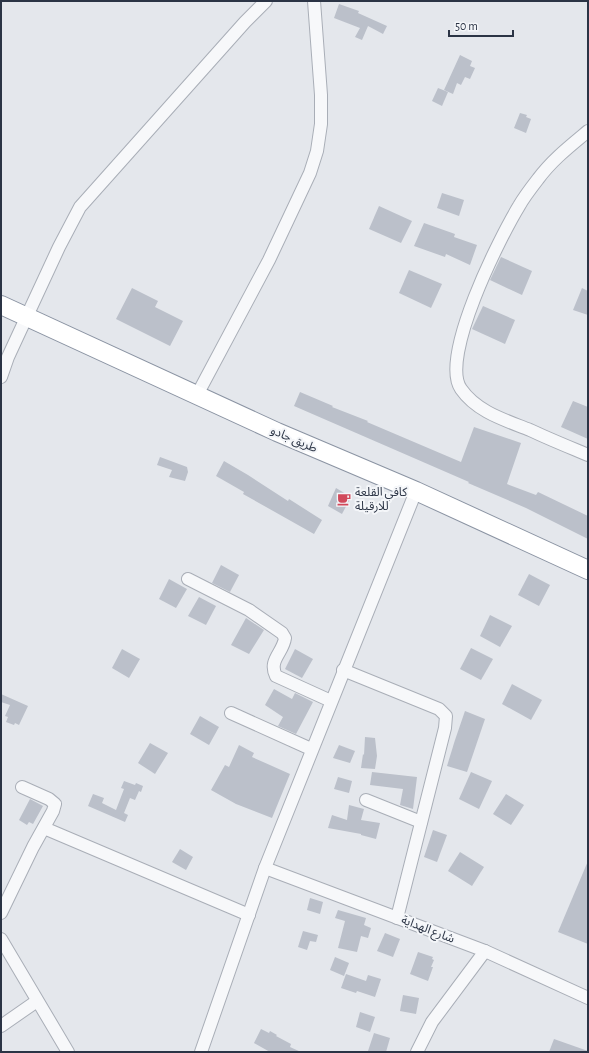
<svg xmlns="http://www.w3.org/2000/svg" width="589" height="1053" font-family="'Alegreya Sans','Noto Sans Arabic',sans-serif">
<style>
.building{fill:#bbc0ca}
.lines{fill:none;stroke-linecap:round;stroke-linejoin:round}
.minor-casing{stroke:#a9aeb7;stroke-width:14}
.highway-casing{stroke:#8b94a3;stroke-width:20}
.minor{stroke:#f7f8fa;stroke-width:12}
.highway{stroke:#fff;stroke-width:18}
.labels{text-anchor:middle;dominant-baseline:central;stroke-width:4;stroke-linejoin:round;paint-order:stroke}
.street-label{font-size:12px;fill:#2b3445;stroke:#f4f6f9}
.poi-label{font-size:12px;fill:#2b3445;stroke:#f4f6f9;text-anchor:start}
</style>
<rect width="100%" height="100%" fill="#e4e7ec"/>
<g class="building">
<path d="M 339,4 L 359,11 L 358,13 L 387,26 L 383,34 L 368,26 L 362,40 L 355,37 L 360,28 L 334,18 Z"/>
<path d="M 460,55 L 472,61 L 470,66 L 475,68 L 470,79 L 465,77 L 461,85 L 457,83 L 453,94 L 444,90 Z"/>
<path d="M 438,88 L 448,92 L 442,106 L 432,101 Z"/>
<path d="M 520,113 L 527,115 L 526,117 L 531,119 L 526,133 L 514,128 Z"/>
<path d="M 442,193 L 464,200 L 459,216 L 437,208 Z"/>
<path d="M 379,206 L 412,221 L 401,243 L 369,229 Z"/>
<path d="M 424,223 L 455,234 L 454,237 L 477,245 L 470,265 L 446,254 L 445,257 L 414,246 Z"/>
<path d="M 501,257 L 532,271 L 522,295 L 490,280 Z"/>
<path d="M 409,270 L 442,284 L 431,308 L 399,293 Z"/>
<path d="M 132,288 L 158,301 L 155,307 L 183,321 L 170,346 L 116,319 Z"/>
<path d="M 582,288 L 588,291 L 588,315 L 573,310 Z"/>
<path d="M 483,306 L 515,320 L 505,344 L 472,329 Z"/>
<path d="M 300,392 L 333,406 L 332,407 L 368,421 L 367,422 L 461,462 L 474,427 L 521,443 L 507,484 L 536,495 L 538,492 L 588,516 L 588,539 L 526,508 L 468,483 L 469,482 L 294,406 Z"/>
<path d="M 573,401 L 588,407 L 588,439 L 561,427 Z"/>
<path d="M 160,457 L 187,467 L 188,472 L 185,481 L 169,477 L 172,470 L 157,465 Z"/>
<path d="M 224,461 L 248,475 L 288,501 L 289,499 L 322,520 L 314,534 L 243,494 L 244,492 L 216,476 Z"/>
<path d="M 336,488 L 351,497 L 342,514 L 328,506 Z"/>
<path d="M 221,565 L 239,575 L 230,592 L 212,583 Z"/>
<path d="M 529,574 L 550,585 L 539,606 L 518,595 Z"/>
<path d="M 169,579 L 187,589 L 176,608 L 159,599 Z"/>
<path d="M 199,597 L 216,606 L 206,625 L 188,616 Z"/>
<path d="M 490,615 L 512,626 L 500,647 L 480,636 Z"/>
<path d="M 246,618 L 264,630 L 249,654 L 231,645 Z"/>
<path d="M 471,648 L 493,659 L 481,680 L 460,669 Z"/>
<path d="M 122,649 L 140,659 L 129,678 L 112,668 Z"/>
<path d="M 295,649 L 313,659 L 302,678 L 285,669 Z"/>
<path d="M 512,684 L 542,700 L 531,720 L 502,704 Z"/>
<path d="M 274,689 L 292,699 L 295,693 L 313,702 L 296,734 L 278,726 L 283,717 L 265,705 Z"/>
<path d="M 1,694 L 28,706 L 19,725 L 15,723 L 14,725 L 6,722 L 8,717 L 5,716 L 10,705 L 1,702 Z"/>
<path d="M 465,711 L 485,719 L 467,772 L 447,766 L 455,740 Z"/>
<path d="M 200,716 L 219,727 L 209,745 L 190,734 Z"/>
<path d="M 365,737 L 375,738 L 377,756 L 375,769 L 361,768 L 363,754 L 364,755 Z"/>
<path d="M 150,743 L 168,753 L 155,774 L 138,763 Z"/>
<path d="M 239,745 L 254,753 L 252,757 L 290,774 L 272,818 L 236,804 L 211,790 L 225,765 L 229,767 Z"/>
<path d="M 339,745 L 355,751 L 350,763 L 333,758 Z"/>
<path d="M 372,772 L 417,777 L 413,809 L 400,805 L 403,789 L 370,785 Z"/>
<path d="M 471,772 L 492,781 L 479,809 L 459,799 Z"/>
<path d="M 338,777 L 352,781 L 349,793 L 334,789 Z"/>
<path d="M 124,781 L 135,785 L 136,783 L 143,786 L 141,792 L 139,791 L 135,800 L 130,798 L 124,813 L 128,815 L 125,822 L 88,806 L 93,794 L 104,798 L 102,803 L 116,810 L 124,789 L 121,788 Z"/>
<path d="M 506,794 L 524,805 L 511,825 L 493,814 Z"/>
<path d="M 30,799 L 43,806 L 33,824 L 29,822 L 27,825 L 19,820 Z"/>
<path d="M 349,805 L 364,809 L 361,820 L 380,823 L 376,839 L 361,835 L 361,834 L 328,828 L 332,815 L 347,820 Z"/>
<path d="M 433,830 L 447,835 L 437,862 L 424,857 Z"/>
<path d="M 180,849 L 193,857 L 186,870 L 172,862 Z"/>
<path d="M 460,852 L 484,867 L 472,886 L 448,871 Z"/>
<path d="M 588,861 L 588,944 L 558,932 Z"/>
<path d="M 310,898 L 323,902 L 320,914 L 307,910 Z"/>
<path d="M 338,910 L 366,918 L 364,925 L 371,928 L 368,938 L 361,936 L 357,952 L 338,948 L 345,921 L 335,918 Z"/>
<path d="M 303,931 L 318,935 L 316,942 L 310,941 L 307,950 L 298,947 Z"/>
<path d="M 385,933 L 400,939 L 393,957 L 377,951 Z"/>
<path d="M 418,952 L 433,957 L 432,959 L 434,960 L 431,967 L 433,967 L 428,981 L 410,974 Z"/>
<path d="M 335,957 L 349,963 L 344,976 L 330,970 Z"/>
<path d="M 346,974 L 366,981 L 368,975 L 381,979 L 375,997 L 357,991 L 356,993 L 341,988 Z"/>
<path d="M 403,995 L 419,998 L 416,1014 L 400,1011 Z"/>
<path d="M 360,1012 L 375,1017 L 370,1032 L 356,1027 Z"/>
<path d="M 261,1029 L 269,1033 L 270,1031 L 277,1035 L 276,1036 L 291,1044 L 290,1047 L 301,1052 L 270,1052 L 254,1043 Z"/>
<path d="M 374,1033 L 390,1038 L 386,1052 L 368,1051 Z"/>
<path d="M 554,1039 L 588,1051 L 588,1052 L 549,1052 Z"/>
</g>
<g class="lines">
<g class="minor-casing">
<g id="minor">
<path d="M 588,131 C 570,146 552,160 538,179 C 531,188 524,197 519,206 C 500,237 439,358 461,389 C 477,412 505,420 530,430 C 549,439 569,447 588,455"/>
<path d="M 1,377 L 8,357 L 27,316 L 59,247 L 80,207 L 245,22 L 266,1"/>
<path d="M 197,395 L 269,260 L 310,173 L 317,151 L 321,124 L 321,95 L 314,1"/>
<path d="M 188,579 L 249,610 L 282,633 L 285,638 C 283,653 268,660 276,676 L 331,701"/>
<path d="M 343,670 L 439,709 L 446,716 L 445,728 L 397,918"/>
<path d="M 231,713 L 311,749"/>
<path d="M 366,800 L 421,822"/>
<path d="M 44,828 L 249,915"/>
<path d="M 265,868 L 485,951 L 588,998"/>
<path d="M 1,913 L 33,847 L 53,811 L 55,804 L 49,799 L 22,787"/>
<path d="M 1,939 L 68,1052"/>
<path d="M 1,1026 L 37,1001"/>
<path d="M 201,1052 L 265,868 L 416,491"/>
<path d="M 417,1052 L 432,1022 L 485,951"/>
</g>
</g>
<g class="highway-casing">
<path id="highway" d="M 1,305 L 277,432 L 416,491 L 588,570"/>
</g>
<use href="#minor" class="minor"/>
<use href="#highway" class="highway"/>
</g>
<defs>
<g id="cafe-bare" transform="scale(1.08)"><path d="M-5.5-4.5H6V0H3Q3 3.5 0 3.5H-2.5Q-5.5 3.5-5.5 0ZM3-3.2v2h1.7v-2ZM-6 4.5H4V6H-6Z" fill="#d1495b" stroke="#f4f6f9" stroke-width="2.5" paint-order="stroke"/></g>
</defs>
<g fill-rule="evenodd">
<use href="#cafe-bare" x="344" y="499"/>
</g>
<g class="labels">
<g class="street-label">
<text transform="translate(294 439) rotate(23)">طريق جادو</text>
<text transform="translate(428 929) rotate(21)">شارع الهداية</text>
</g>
<g class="poi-label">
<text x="355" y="492">كافي القلعة<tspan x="355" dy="14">للارقيلة</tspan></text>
</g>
</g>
<rect width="589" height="1053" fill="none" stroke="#2b3445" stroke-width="4"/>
<path d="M449 30v6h64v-6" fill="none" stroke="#2b3445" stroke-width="2"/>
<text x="455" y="30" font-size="12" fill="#2b3445" stroke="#f4f6f9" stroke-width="3" paint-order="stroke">50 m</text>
</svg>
